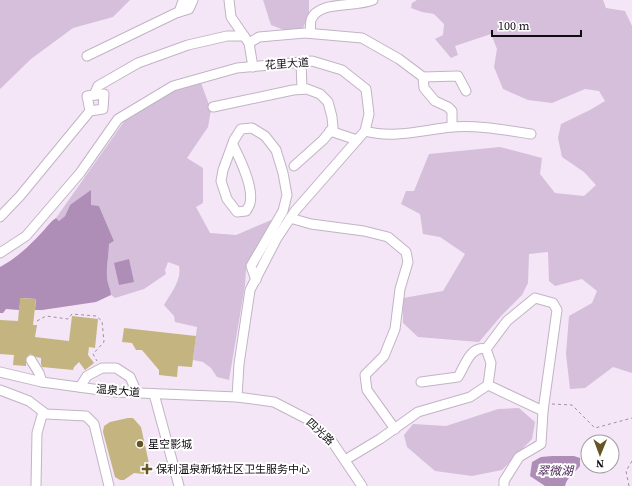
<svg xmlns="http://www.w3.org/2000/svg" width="632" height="486" font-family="'Source Serif 4','Noto Sans SC',serif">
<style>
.green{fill:#d5bfdb}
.water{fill:#ae8db7}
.building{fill:#c4b480}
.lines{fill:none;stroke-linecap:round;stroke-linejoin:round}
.minor-casing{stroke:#c1b4c4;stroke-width:11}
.path{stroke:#9c919e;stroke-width:1;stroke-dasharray:3 3;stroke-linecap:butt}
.minor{stroke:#fff;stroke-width:9}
.poi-dot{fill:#645522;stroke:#fff;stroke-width:1.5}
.labels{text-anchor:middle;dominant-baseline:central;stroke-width:4;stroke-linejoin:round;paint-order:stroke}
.street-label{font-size:11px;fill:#110c12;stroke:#fff}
.poi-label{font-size:11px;fill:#110c12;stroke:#fff;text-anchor:start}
.water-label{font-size:12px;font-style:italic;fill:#461c51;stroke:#fff}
</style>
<rect width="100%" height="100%" fill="#f4e6f7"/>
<g class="green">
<path d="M 0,0 L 130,0 L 113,17 L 73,28 L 31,59 L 0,89 Z"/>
<path d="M 263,0 L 309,0 L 309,14 L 303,28 L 284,30 L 271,25 Z"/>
<path d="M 417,0 L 603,0 L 606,8 L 625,11 L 632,26 L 632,373 L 613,367 L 585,388 L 570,389 L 566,354 L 569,316 L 592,303 L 597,291 L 582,279 L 555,286 L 549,281 L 548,252 L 529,254 L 528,283 L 522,295 L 501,316 L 479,342 L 418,337 L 403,323 L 403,298 L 443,291 L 465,254 L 440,237 L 423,234 L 420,214 L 401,204 L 406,191 L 414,191 L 429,154 L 500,147 L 542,158 L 540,174 L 555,193 L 584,196 L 596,185 L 584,172 L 562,157 L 558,138 L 561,124 L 590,110 L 605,101 L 599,91 L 585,89 L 552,103 L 528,100 L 503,89 L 494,67 L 497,49 L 491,34 L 455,46 L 458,55 L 451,58 L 435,39 L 443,35 L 444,24 L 434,14 L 422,12 L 411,8 L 412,3 Z"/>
<path d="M 201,83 L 211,110 L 208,127 L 187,158 L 203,168 L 203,203 L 196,207 L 210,233 L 236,235 L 276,218 L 250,260 L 246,270 L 245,285 L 229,380 L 217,377 L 211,368 L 203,362 L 193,360 L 197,327 L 175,322 L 174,316 L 164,305 C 171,293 182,280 179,266 L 168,262 L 165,270 L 166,274 L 144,289 L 115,298 L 111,295 C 111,291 109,287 108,283 C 105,271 109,256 109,244 L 114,241 L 99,206 L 70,205 L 65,216 L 59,221 L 56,218 L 128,116 L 170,91 Z"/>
<path d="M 519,408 L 535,422 L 532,439 L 502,470 L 472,476 L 435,471 L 407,447 L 404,435 L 413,424 L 446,426 L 498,409 Z"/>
</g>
<g class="water">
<path d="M 91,190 L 91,205 L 99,206 L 114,241 L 109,244 C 109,256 105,271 108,283 C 109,287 111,291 111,295 L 96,302 L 42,310 L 35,310 L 36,299 L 21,298 L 19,310 L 6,309 L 3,313 L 0,313 L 0,267 C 21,256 37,238 52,221 L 56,218 L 59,221 L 65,216 L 70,205 Z"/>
<path d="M 129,259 L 134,282 L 119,285 L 114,263 Z"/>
<path d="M 552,456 L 574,456 L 580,458 L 580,466 C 575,473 567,477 565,486 L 545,486 L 530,476 L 532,462 L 541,457 Z"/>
</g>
<g class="building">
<path d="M 20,298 L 36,299 L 33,325 L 37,325 L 35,337 L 69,341 L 72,316 L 98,319 L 95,348 L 89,347 L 88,355 L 94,363 L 85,370 L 79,362 L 74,367 L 73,370 L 42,367 L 41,364 L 41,358 L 36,357 L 30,354 L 26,358 L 26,366 L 13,365 L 14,355 L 0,354 L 0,320 L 18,321 Z"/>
<path d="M 124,328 L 196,336 L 192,367 L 178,366 L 177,377 L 159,375 L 159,370 L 142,350 L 136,350 L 132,343 L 122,342 Z"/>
<path d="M 128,418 L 133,418 L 141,427 L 150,468 L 147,472 L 143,474 L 134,473 L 124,480 L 120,480 L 115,477 L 103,432 L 104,426 L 110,422 Z"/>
</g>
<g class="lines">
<g class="minor-casing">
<g id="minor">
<path d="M 229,0 L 231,17 L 244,36"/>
<path d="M 179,12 L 183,1 L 185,0"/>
<path d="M 310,33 C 311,29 310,24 311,20 C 318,0 355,8 373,0"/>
<path d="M 249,43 L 259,37 L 305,33 L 362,38 L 399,59 L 423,77 L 424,88 L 435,101 L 448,107 L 452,111 L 452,127"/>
<path d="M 87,56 L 176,13 L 189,9 L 193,0"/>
<path d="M 301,62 L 302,89"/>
<path d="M 423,77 L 458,76 L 466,91"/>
<path d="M 94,95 L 98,86 L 138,63 L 188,45 L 227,36 L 244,36 L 249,43 L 253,67"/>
<path d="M 213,107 L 293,90 L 307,89 L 320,94 L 328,102 L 332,117 L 333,128 L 323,140 L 294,166"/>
<path d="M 330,131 L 357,140"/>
<path d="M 365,131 C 393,139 423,130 451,127 C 478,125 505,130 531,134"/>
<path d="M 233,145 C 240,159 254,187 250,203 C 250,205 247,209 246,211 L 237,212 L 227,199 L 221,181 L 223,170 L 234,140 L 241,129 L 252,128 L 265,136 L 276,150 L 283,173 L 287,195 L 283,211 L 251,266 L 256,280"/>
<path d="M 0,217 L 20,196 L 90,111 L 103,109 L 104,94 L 87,96 L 90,111"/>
<path d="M 290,218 L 311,224 L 364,231 L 388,237 L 406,252 L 408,262 L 400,289 L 395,329 L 384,356 L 365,375 L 367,390 L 395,429"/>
<path d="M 0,253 L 26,236 L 80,173 L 118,119 L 173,86 L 237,68 L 312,61 L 342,70 L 366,89 L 369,114 L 365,131 L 295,211 L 277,238 L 250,290 L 239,364 L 237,397"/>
<path d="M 486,349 L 507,321 L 535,298 L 553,303 L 557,310 L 543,411 L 541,444 L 519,457 L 504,481 L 504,486"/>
<path d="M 31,360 L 39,373 L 42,382"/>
<path d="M 0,372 L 42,382 L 115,392 L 237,397 L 274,402 L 309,420 L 331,440 L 362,486"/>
<path d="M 421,382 L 458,377 C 465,365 471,345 486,349 L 491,363 L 488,385"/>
<path d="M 80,387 L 87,376 L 102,368 L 116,368 L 130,377 L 137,393"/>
<path d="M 0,390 L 29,401 L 46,414 L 86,416 L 94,424 L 109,486"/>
<path d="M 154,394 L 179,486"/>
<path d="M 345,460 L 380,439 L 418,412 L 470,397 L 488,385 L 543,411"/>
<path d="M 36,486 L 37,433 L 43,412"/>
</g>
</g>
<g class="path">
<path d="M 37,321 L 46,316 L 68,319 L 72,314 L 96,316 L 102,321 L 104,342 L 93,354 L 97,361"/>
<path d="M 552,404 L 572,405 L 595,428 L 632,418"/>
<path d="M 629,486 L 626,471 L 632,461"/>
</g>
<use href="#minor" class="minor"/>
</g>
<g class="poi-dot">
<circle cx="140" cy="444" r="4"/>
<path d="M145 463h4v4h4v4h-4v4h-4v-4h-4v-4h4z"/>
</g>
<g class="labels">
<g class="street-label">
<text transform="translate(287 64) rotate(-4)">花里大道</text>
<text transform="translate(118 391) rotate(5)">温泉大道</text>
<text transform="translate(320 432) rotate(43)">四光路</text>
</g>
<g class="poi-label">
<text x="148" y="444">星空影城</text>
<text x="156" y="469">保利温泉新城社区卫生服务中心</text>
</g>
<g class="water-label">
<text x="555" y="471">翠微湖</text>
</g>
</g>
<g transform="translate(600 454) rotate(181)"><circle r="19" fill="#ffffff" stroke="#a09ea0"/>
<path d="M0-3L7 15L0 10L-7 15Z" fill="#645522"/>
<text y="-6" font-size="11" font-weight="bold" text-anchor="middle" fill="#110c12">N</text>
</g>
<path d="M492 30v6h89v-6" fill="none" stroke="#110c12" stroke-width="2"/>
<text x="498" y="30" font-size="12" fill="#110c12" stroke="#ffffff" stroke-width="3" paint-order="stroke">100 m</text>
</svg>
